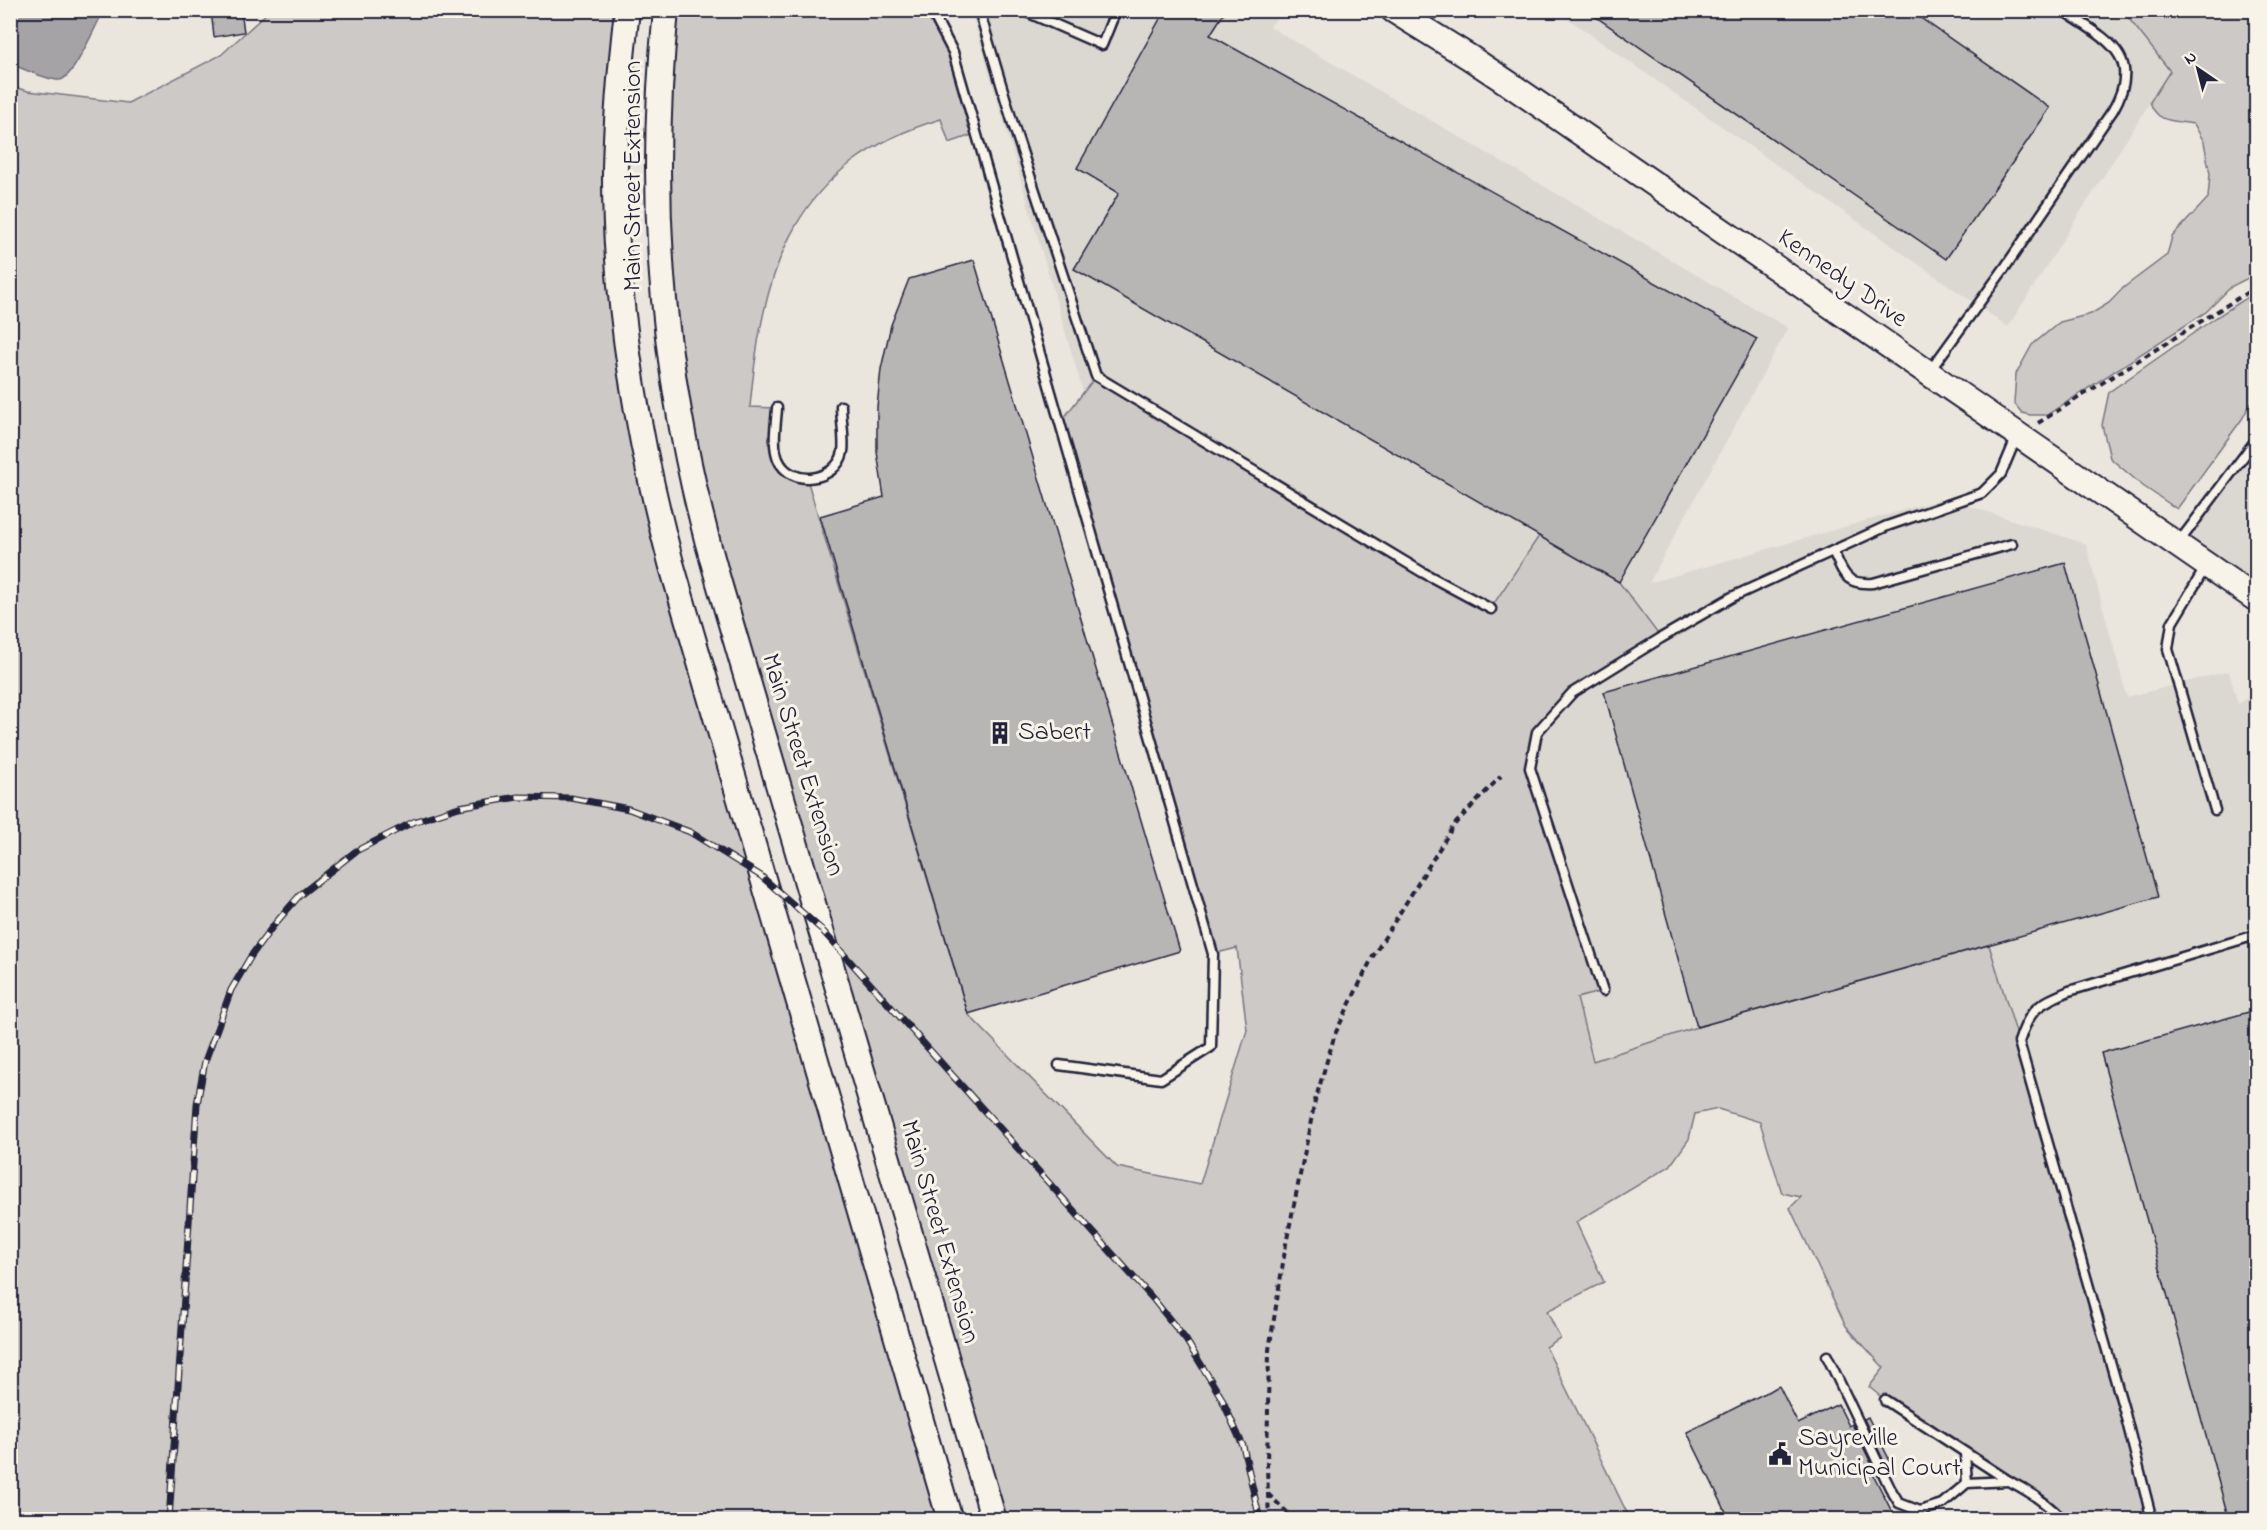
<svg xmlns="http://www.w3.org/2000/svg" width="2267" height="1530" font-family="'Indie Flower',sans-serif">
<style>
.built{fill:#dbd8d2}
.green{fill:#cdc9c6;stroke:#787680;stroke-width:1.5}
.water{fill:#a6a3a6;stroke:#716f7b;stroke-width:1.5}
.building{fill:#b8b6b5;stroke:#22223b;stroke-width:1.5}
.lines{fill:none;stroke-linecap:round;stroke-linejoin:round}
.lane-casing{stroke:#22223b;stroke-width:13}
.secondary-casing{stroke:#22223b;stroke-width:28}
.path{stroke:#22223b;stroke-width:4;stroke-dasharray:6 4.5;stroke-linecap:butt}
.lane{stroke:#f7f3e8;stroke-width:8}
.secondary{stroke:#f7f3e8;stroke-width:24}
.rail-casing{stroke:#22223b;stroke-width:7}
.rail{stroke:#f7f3e8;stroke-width:4.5;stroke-dasharray:14;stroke-linecap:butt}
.labels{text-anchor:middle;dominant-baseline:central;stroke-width:6;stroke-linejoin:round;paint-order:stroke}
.street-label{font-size:26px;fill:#22223b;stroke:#f7f3e8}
.poi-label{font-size:26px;fill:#22223b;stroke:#f7f3e8;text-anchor:start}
</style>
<rect width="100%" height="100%" fill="#eae6de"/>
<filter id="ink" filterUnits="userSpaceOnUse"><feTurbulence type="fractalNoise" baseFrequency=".0167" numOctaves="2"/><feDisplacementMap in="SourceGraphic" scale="12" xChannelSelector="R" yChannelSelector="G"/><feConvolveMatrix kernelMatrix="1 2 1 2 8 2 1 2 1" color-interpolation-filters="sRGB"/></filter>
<g filter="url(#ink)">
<g class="built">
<path d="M 971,11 L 1282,11 L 1270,27 L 1788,328 L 1649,583 L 1945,498 L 2086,544 L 2127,697 L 2229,671 L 2238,704 L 2256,691 L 2256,1519 L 2136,1519 L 2019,1042 L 1593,1061 L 1577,998 L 1084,395 Z"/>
<path d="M 1557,11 L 2123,11 L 2170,71 L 2008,327 Z"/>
<path d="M 2256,440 L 2256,599 L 2177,544 Z"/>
</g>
<g class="green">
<path d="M 269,11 L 627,11 L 617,132 L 638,420 L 950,1519 L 11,1519 L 10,86 L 28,91 L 128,103 L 221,55 Z"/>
<path d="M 666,11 L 931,11 L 947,39 L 975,134 L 949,143 L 941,119 C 794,163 763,266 750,407 L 777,408 L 775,439 L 782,467 L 807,479 L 968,1014 L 1117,1167 L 1200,1184 L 1247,1030 L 1237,948 L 1213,954 L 1060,423 L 1096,376 L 1491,608 L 1539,536 L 1619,582 L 1661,638 L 1572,693 L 1537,732 L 1530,768 L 1603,991 L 1577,998 L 1593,1061 L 1697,1027 L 1989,945 L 2019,1042 L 2152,1519 L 2063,1519 L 1885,1400 L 1869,1387 L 1884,1368 L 1846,1326 L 1790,1208 L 1801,1197 L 1782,1193 L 1760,1122 L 1718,1109 L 1695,1114 L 1689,1139 L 1670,1166 L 1576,1222 L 1604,1282 L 1547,1311 L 1560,1338 L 1546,1347 L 1630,1519 L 994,1519 L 672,371 Z"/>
<path d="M 2123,11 L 2256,11 L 2256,274 L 2232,286 L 2206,312 L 2047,415 L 2030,415 L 2022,413 L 2014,403 L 2016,374 L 2032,345 L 2060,322 L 2091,314 L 2109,303 L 2123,288 L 2167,255 L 2172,237 L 2208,198 L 2210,174 L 2204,142 L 2194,124 C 2174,120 2157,124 2150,102 L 2170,71 Z"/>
<path d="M 2256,292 L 2256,394 L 2242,419 L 2177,509 L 2143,486 L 2110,458 L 2102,425 L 2109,392 L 2218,316 Z"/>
</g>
<path class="water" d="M 10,11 L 11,10 L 102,11 L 100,18 C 93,31 73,78 60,80 C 48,81 22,68 11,64 Z"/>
<g class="building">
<path d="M 211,10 L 241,10 L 244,32 L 214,37 Z"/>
<path d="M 1165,10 L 1226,10 L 1210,35 L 1757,339 L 1619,582 L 1074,269 L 1119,193 L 1077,168 Z"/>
<path d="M 1586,10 L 1909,10 L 2050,108 L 1946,259 Z"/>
<path d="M 974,260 L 1180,951 L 968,1014 L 820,516 L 884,497 L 877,452 L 877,407 L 881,369 L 891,325 L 909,279 Z"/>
<path d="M 2065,563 L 2158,897 L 1697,1027 L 1604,692 Z"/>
<path d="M 2256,1010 L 2256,1520 L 2229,1520 L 2101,1053 Z"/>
<path d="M 1779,1386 L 1798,1424 L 1838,1404 L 1849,1426 L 1852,1424 L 1874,1469 L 1871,1470 L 1896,1520 L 1730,1520 L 1687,1432 Z"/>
<path d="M 1868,1417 L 1890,1461 L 1885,1464 L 1864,1419 Z"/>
</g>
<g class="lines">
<g class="lane-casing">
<g id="lane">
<path d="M 931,10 L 953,52 L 1213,954 L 1211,1047 L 1161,1079 L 1059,1065"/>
<path d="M 979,10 L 1013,124 L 1096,376 L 1422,572 L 1491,609"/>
<path d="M 1022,10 L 1102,45 L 1116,10"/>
<path d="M 1929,372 L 2006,266 L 2113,110 C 2144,56 2107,40 2067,13"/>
<path d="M 777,408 C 776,425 772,443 778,459 C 790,488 836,482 843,452 C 845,440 841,419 841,406"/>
<path d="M 2179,542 L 2256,440"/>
<path d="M 1833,551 C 1844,574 1845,585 1873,583 L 2012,544"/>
<path d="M 2205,568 L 2172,623 L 2168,649 L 2215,810"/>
<path d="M 1603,991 L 1530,768 L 1537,732 L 1572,693 L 1661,638 L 1732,597 L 1887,526 L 1982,493 L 2001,474 L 2017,436"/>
<path d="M 1827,1356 L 1890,1488 L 1899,1503 L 1920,1511 L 1942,1504 L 1967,1483 L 2009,1481"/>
<path d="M 1885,1400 L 2009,1481 C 2029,1491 2047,1503 2063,1520"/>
<path d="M 1965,1453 L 1967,1483"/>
<path d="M 2152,1520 L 2124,1410 L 2019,1042 C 2030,1008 2037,1005 2069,991 L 2256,935"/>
</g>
</g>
<g class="secondary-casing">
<g id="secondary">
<path d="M 627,10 C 621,63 616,116 615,169 C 614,303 637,435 671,563 L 950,1520"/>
<path d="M 666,10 C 646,210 663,391 719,583 L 994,1520"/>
<path d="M 1393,10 L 1469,57 L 1508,83 L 2256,599"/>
</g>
</g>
<g class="path">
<path d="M 2038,423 L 2256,287"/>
<path d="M 1268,1494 L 1288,1513 L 1303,1520"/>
<path d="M 1269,1520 L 1267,1467 L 1269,1350 L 1286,1244 L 1315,1101 L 1335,1034 L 1372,958 L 1454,825 L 1501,776"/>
</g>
<use href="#lane" class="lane"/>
<use href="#secondary" class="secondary"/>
<g class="rail-casing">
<path id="rail" d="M 169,1520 L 197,1104 L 205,1061 L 218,1026 L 231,990 L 251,956 L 273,926 L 300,895 L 356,851 L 413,822 L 459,807 L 518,797 L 571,798 L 629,809 L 690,832 L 761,876 L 821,929 L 1154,1300 L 1186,1340 L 1221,1397 L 1243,1446 L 1260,1520"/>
</g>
<use href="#rail" class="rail"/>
</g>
</g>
<defs>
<g id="building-bare" transform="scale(1.8)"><path d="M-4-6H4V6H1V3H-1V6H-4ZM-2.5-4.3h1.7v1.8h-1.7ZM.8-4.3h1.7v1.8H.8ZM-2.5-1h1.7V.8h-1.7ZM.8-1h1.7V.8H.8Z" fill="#22223b" stroke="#f7f3e8" stroke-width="2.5" paint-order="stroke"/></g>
<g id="civic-bare" transform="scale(1.8)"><path d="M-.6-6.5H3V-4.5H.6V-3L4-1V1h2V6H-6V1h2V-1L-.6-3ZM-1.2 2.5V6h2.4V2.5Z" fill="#22223b" stroke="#f7f3e8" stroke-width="2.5" paint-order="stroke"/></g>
</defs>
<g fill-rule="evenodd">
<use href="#building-bare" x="1000" y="733"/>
<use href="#civic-bare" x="1780" y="1454"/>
</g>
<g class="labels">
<g class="street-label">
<text transform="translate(634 176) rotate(-90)">Main Street Extension</text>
<text transform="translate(1842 279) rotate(35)">Kennedy Drive</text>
<text transform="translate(802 765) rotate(73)">Main Street Extension</text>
<text transform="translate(939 1232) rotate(74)">Main Street Extension</text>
</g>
<g class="poi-label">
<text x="1018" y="733">Sabert</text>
<text x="1798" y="1439">Sayreville<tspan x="1798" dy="30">Municipal Court</tspan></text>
</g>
</g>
<rect width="2267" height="1530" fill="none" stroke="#f7f3e8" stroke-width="36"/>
<rect x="18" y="18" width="2231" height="1494" fill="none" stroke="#22223b" stroke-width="2" filter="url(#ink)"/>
<g transform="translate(2198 69) rotate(325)" stroke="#f7f3e8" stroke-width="4.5" paint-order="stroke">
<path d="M0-4.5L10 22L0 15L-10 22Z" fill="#22223b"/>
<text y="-9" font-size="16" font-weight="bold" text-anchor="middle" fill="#22223b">N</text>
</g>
</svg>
